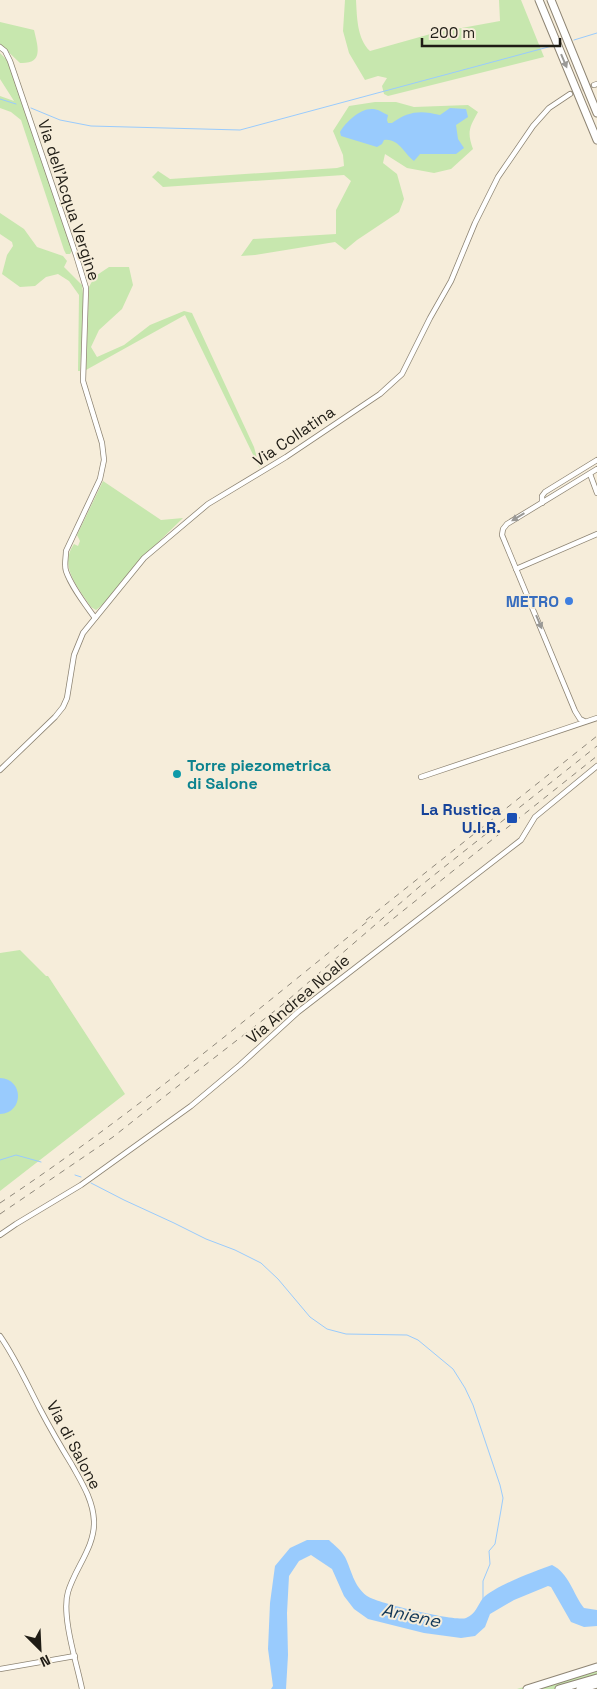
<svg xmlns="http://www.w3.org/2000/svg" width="597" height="1689" font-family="'Space Grotesk',sans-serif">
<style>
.green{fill:#c7e7ae}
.water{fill:#99cbfd}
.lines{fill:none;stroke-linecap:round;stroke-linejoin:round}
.stream{stroke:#99cbfd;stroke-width:1}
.minor-tunnel{stroke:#cbc3b3;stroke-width:4.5;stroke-dasharray:4.5 2;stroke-linecap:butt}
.minor-casing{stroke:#8e8574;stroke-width:6}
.highway-casing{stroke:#8e8574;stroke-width:9}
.minor{stroke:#fff;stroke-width:4.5}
.highway{stroke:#fff;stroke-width:7}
.rail{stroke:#8f887b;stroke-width:1;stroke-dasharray:6 6;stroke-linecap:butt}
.oneway{fill:#9a9996}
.shop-dot{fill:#3f7fe0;stroke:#f6edda;stroke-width:2}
.culture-dot{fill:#0f9aa8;stroke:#f6edda;stroke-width:2}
.transit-dot{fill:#1a4fb4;stroke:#f6edda;stroke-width:2}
.labels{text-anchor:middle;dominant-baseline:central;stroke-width:4;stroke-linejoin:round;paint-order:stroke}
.street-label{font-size:16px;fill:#1f1c15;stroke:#f6edda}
.shop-label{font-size:16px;font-weight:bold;fill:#366cbe;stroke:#f6edda;text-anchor:end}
.culture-label{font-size:16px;font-weight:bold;fill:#0d838f;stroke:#f6edda;text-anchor:start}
.transit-label{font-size:16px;font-weight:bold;fill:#164399;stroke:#f6edda;text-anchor:end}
.water-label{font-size:18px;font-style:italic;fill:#133858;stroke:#f6edda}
</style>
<rect width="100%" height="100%" fill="#f6edda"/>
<g class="green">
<path d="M 345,0 L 356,0 C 357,17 357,39 370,51 L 434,33 L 500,21 L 499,0 L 521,0 L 544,57 L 388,96 L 384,94 L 382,86 L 387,78 L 378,76 L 365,80 L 349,53 L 343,31 Z"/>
<path d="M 0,22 L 34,30 C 38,47 44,64 20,63 L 0,44 Z"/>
<path d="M 0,53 L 7,60 L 12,70 L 72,251 L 70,254 L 66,254 L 64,250 L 21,120 L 11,112 L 0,108 L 0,96 L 14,101 L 0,79 Z"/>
<path d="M 375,102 L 396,102 L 414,107 L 468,105 L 478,112 C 469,128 467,132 473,149 L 451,169 L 434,173 L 407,168 L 385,154 L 383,163 L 397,174 L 404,199 L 399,212 L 357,240 L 345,250 L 335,242 L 255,255 L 241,256 L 253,239 L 336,234 L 336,210 L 351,181 L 344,175 L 163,187 L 152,177 L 158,171 L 170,179 L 337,168 L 344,166 L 343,155 L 333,131 L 349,106 Z"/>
<path d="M 0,213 L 24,229 L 37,247 L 63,256 L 67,261 L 64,267 L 82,285 L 84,303 L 80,371 L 78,371 L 79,295 L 69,281 L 58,274 L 46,277 L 35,286 L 20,287 L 2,274 L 7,255 L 13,246 L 12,242 L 0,234 Z"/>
<path d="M 109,267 L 129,267 L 133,285 L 122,309 L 99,330 L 91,347 L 97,357 L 124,345 L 150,325 L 184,311 L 192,313 L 254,447 L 260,469 L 185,315 L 86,370 L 89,287 L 94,277 Z"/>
<path d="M 103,481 L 161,520 L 183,518 L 142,558 L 107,601 L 96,610 L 91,607 C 79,589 58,566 74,544 L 78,546 L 80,541 L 77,535 Z"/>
<path d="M 20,950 L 46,976 L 48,976 L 125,1094 L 0,1191 L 0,953 Z"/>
<path d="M 597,1665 L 597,1689 L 517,1689 Z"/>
</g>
<g class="water">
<path d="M 450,108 L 466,109 L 468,117 L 456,125 L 458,139 L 464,148 L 456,154 L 420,154 L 414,161 C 404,154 399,138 384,140 L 382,144 L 377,147 L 341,136 L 340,132 C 346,122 360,108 373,109 C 378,109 383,113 388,115 L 387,120 L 388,123 L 392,123 C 408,111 421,110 440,115 Z"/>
<path d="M 0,1078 C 24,1079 24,1113 0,1114 Z"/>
<path d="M 307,1540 L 329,1540 C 334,1545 341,1550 345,1557 C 352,1571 353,1585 367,1596 C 376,1603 457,1622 466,1618 C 476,1614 477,1606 483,1598 C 495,1586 535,1571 552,1565 C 569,1573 573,1594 584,1608 L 597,1610 L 597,1626 L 584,1627 L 571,1622 L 551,1587 L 548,1586 L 514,1600 L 490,1614 L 485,1627 L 475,1636 L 461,1638 L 424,1633 L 368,1619 L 354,1609 L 344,1596 L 332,1569 L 311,1555 L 299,1561 L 289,1576 L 287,1613 L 288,1655 L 286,1689 L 271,1689 L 273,1686 L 268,1649 L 270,1603 L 275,1566 L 290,1548 Z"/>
</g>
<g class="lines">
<g class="stream">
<path d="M 574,40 L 597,33"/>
<path d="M 0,99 L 16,104"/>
<path d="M 31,108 L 60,120 L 91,126 L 240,130 L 552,46"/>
<path d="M 0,1160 L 16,1155 L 41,1162"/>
<path d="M 75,1175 L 81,1177"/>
<path d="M 91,1183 L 124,1200 L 174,1223 L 206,1239 L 235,1250 L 261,1263 L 278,1279 L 310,1317 L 327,1329 L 346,1334 L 407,1335 L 418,1340 L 453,1369 L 465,1388 L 473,1405 L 500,1485 L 503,1498 L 501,1510 L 495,1544 L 489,1551 L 490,1564 L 483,1581 L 483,1599"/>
</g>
<path class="minor-tunnel" d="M 570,94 L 594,85"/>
<g class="minor-casing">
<g id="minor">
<path d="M 0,47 L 5,51 L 10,61 L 76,255 L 86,288 L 83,381 L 102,443 L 104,460 L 100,479 L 66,551 C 66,558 64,565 66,571 C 72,588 85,604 95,618"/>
<path d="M 594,85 L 597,84"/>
<path d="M 590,474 L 597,493"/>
<path d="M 542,503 L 542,496 L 545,492 L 597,460"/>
<path d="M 516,569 L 597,534"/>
<path d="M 584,721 L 580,719 L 575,711 L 502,535 L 503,529 L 507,524 L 597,469"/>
<path d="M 0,770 L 55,717 L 63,707 L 67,698 L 74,655 L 83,633 L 144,558 L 208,504 L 286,457 L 380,394 L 402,374 L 430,318 L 451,281 L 475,223 L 498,177 L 533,126 L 549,108 L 570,94"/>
<path d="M 421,777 L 597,718"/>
<path d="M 0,1235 L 16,1224 L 81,1185 L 191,1106 L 240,1065 L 298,1012 L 521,840 L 535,817 L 597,766"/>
<path d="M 0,1336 C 16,1359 27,1384 40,1409 C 50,1428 61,1447 72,1465 C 82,1483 93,1500 94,1521 C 95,1547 75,1568 68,1592 C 61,1616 77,1664 82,1689"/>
<path d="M 0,1669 L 75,1656"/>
</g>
</g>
<g class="highway-casing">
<g id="highway">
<path d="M 539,0 L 597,140"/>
<path d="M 551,0 L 597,113"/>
<path d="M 527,1689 L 597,1667"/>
<path d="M 559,1689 L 597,1678"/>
<path d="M 580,1689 L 597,1684"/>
</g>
</g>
<use href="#minor" class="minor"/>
<use href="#highway" class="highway"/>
<g class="rail">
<path d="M 366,920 L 597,736"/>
<path d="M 384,926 L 597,756"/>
<path d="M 0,1203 C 131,1116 251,1015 373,917"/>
<path d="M 0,1214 L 113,1137 L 142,1114 L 281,1006 L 419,887 L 597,746"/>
</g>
</g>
<defs><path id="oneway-solid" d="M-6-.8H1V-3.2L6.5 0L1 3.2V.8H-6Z" transform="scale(1.25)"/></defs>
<g class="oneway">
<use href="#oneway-solid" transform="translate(564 61) rotate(67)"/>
<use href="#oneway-solid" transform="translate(518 517) rotate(149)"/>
<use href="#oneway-solid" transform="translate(539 622) rotate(67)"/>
</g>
<circle class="shop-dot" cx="569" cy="601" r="5"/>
<circle class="culture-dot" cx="177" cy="774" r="5"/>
<rect class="transit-dot" x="506" y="812" width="12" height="12" rx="2.5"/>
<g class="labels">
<g class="street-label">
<text transform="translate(69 200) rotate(72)">Via dell'Acqua Vergine</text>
<text transform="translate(294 436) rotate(-34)">Via Collatina</text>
<text transform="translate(298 999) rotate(-40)">Via Andrea Noale</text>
<text transform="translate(74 1445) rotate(62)">Via di Salone</text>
</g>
<g class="shop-label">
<text x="559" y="601">METRO</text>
</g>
<g class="culture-label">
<text x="187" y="765">Torre piezometrica<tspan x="187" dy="18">di Salone</tspan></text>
</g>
<g class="transit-label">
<text x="501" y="809">La Rustica<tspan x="501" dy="18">U.I.R.</tspan></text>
</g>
<g class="water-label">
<text transform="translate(411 1615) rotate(12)">Aniene</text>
</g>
</g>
<g transform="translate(40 1649) rotate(156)" stroke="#f6edda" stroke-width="4" paint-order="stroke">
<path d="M0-4L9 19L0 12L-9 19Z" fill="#1f1c15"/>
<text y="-8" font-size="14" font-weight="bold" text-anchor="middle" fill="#1f1c15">N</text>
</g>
<path d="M422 38v8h138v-8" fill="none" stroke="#1f1c15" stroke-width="2.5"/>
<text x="430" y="38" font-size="15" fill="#1f1c15" stroke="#f6edda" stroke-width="4" paint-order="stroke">200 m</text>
</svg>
